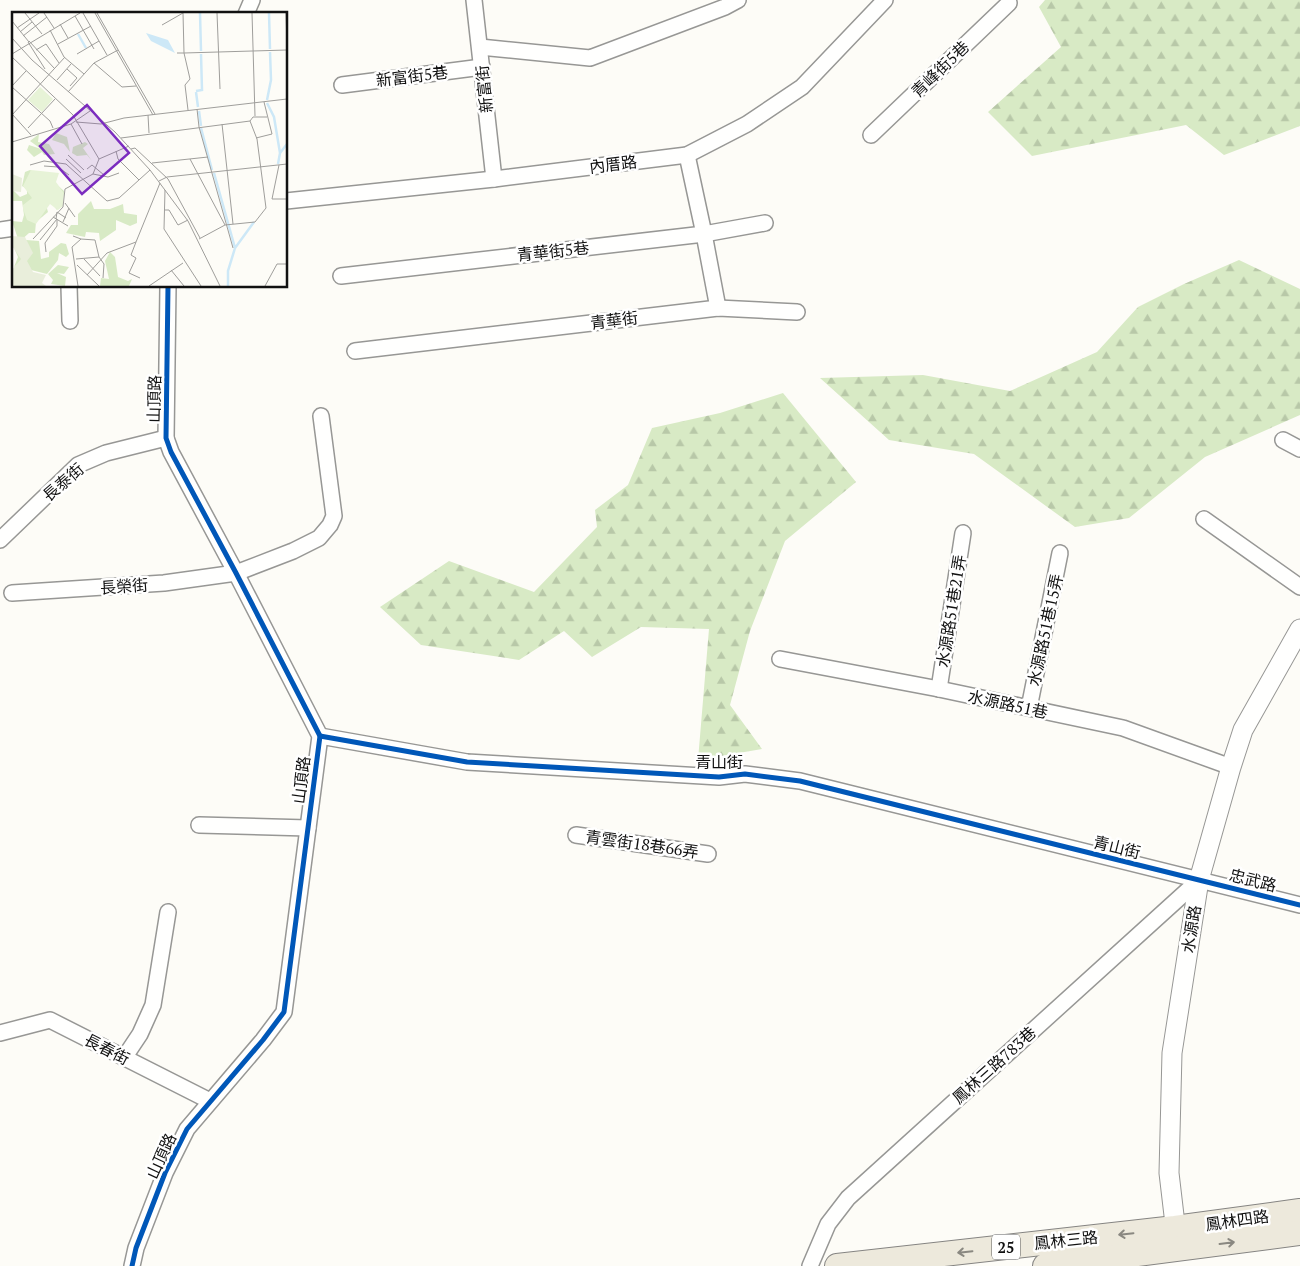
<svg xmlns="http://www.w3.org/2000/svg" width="1300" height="1266" font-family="'PT Serif','Noto Sans TC',serif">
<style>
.forest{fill:url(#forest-firs)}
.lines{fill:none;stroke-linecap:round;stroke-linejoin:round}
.minor-casing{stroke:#979795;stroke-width:18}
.tertiary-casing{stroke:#979795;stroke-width:21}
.primary-casing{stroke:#858482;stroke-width:26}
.minor{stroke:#fffffe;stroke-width:15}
.tertiary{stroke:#fffffe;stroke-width:19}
.primary{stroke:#ede9dc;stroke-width:24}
.cycleway-casing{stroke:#fff;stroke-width:8}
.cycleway{stroke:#0057b8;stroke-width:5}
.oneway{stroke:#8a8881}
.labels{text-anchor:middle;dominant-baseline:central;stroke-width:5;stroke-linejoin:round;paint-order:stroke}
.shield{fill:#fff;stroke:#585858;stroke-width:1}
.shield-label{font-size:15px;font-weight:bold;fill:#111}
.street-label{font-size:16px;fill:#111;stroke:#fff}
.inset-river{fill:none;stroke:#cde8f7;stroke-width:2.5}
.inset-road{fill:none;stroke:#9f9e9b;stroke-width:1}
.view{fill:#7b2cbf;fill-opacity:0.15;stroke:#7b2cbf;stroke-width:2.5}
.inset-edge{fill:none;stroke:#111;stroke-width:2.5}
</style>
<defs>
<pattern id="forest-firs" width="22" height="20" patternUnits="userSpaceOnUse" patternTransform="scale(1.25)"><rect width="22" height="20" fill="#d8eac5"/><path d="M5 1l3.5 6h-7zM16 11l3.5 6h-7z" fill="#b8c8a8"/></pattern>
</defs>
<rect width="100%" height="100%" fill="#fdfcf7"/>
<g class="forest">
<path d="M 1045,0 L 1300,0 L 1300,126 L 1224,155 L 1186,125 L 1032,156 L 988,112 L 1061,47 L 1039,7 Z"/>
<path d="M 1239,260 L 1300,289 L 1300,415 L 1205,457 L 1129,518 L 1075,527 L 974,454 L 889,440 L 820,378 L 923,375 L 1010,391 L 1097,352 L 1138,307 L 1184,284 Z"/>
<path d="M 783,393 L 856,482 L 785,541 L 750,631 L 730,705 L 762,749 L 698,760 L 709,629 L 641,627 L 592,657 L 564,631 L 519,660 L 421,645 L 380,607 L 449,561 L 534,592 L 597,527 L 595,510 L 628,485 L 652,428 L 720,413 Z"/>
</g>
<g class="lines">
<g class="minor-casing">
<g id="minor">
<path d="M 474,0 L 494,179"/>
<path d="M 246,14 L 252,0"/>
<path d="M 480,47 L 590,58 L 725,7 L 738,0"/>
<path d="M 342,85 L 482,67"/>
<path d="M 871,135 L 1009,3"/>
<path d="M 687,155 L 704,234 L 718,308"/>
<path d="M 286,201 L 494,179 L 687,155 L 747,124 L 802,87 L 885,0"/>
<path d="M 0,230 L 14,228"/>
<path d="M 341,276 L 704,234 L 765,223"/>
<path d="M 69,286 L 70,321"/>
<path d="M 355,351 L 718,308 L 797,312"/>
<path d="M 1283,440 L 1300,449"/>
<path d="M 1204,519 L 1300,587"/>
<path d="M 0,540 L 78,465 L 106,453 L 166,438"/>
<path d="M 12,593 L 164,583 L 236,573 L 293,551 L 319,538 L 330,525 L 334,516 L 321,416"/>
<path d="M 780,659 L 939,689 L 1123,728 L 1231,767"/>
<path d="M 939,689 L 963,533"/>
<path d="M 1029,708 L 1060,553"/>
<path d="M 320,736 L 467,762 L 719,777 L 745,774 L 800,781 L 1300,905"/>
<path d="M 199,825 L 308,828"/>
<path d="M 576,835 L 708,854"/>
<path d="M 0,1033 L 50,1020 L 210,1101"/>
<path d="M 124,1058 L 140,1034 L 153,1005 L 168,912"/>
<path d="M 132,1266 L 136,1248 L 165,1173 L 187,1129 L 263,1040 L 284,1012 L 320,736 L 236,573 L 171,452 L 166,438 L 168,286"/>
<path d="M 810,1266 L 828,1224 L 848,1198 L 1199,880"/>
</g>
</g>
<g class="tertiary-casing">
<path id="tertiary" d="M 1177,1241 L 1169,1173 L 1172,1053 L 1199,880 L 1231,767 L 1243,730 L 1300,629"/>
</g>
<g class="primary-casing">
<g id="primary">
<path d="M 837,1266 L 1175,1228 L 1300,1211"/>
<path d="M 1045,1266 L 1300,1233"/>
</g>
</g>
<use href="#minor" class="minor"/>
<use href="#tertiary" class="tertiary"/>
<use href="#primary" class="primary"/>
<g class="cycleway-casing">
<g id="cycleway">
<path d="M 320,736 L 467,762 L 719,777 L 745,774 L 800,781 L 1300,905"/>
<path d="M 132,1266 L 136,1248 L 165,1173 L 187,1129 L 263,1040 L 284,1012 L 320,736 L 236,573 L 171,452 L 166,438 L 168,286"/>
</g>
</g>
<use href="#cycleway" class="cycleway"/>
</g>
<defs><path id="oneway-shaft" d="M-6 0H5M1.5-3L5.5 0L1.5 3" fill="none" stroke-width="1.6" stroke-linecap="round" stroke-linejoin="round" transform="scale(1.25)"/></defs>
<g class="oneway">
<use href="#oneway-shaft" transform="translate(1126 1234) rotate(174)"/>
<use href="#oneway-shaft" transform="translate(1227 1243) rotate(-7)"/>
<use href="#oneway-shaft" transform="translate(965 1252) rotate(174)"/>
</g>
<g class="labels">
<rect class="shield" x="992" y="1234.5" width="28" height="25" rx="4"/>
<g class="shield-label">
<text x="1006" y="1247">25</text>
</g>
<g class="street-label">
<text transform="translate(940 69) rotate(-44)">青峰街5巷</text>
<text transform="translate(412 76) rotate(-7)">新富街5巷</text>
<text transform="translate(484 89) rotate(-96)">新富街</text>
<text transform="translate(613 164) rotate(-7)">內厝路</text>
<text transform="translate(553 251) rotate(-6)">青華街5巷</text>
<text transform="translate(614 320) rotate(-7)">青華街</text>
<text transform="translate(154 399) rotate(-89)">山頂路</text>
<text transform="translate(63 482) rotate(-41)">長泰街</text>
<text transform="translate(124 586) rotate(-4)">長榮街</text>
<text transform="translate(951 611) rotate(-81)">水源路51巷21弄</text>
<text transform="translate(1045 630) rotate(-78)">水源路51巷15弄</text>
<text transform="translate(1008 704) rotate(12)">水源路51巷</text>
<text x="719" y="762">青山街</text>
<text transform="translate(301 780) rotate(-83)">山頂路</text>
<text transform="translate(642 844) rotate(8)">青雲街18巷66弄</text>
<text transform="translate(1117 847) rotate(14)">青山街</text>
<text transform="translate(1253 880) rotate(14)">忠武路</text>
<text transform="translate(1191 929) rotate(-81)">水源路</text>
<text transform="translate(107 1049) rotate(27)">長春街</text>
<text transform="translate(994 1065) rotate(-42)">鳳林三路783巷</text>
<text transform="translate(161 1156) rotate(-65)">山頂路</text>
<text transform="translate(1237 1220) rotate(-8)">鳳林四路</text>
<text transform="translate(1066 1240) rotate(-6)">鳳林三路</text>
</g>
</g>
<g transform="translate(12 12)">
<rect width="275" height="275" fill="#fdfcf7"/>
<path d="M 44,121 L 55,125 L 58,140 L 52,132 L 40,128 ZM 27,122 L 26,130 L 37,132 L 43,142 L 32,143 L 30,140 L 22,145 L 15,138 L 17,133 L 29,137 L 18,129 ZM 73,130 L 76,132 L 71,136 L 80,149 L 75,143 L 65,144 L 60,141 L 61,135 ZM 18,158 L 43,171 L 52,179 L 51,190 L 45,198 L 39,191 L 34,193 L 36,200 L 24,210 L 23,221 L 17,221 L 7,230 L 0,209 L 10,210 L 12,203 L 10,189 L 0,189 L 0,177 L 8,185 L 15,182 L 15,177 L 10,174 L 13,160 ZM 79,189 L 82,197 L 98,197 L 111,192 L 112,201 L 125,203 L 125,211 L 118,214 L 104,208 L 104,218 L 88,229 L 87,221 L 74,220 L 73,225 L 54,221 L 59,213 L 66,213 L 66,202 ZM 14,228 L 27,229 L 29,247 L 37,245 L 37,240 L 49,231 L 54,232 L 57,242 L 54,245 L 47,241 L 46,248 L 35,262 L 19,258 L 13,246 L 2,255 L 6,245 L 0,231 ZM 98,240 L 103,245 L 106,265 L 116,269 L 120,267 L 117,274 L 88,274 L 89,266 L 97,267 L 93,249 ZM 46,253 L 57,255 L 52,262 L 45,261 L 54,265 L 53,274 L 39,272 L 41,268 L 36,262 Z" fill="#d8eac5"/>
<path d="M 0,162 L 10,166 L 9,180 L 0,179 ZM 0,224 L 13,225 L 21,241 L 15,249 L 21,260 L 34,263 L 30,271 L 34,274 L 0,274 L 0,258 L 9,247 L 0,234 Z" fill="#e9eedb"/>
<path d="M 28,75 L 41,87 L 30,100 L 16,88 ZM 19,158 L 47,161 L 44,170 L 51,180 L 51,194 L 46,198 L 38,192 L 24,212 L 15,208 L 11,197 L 11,193 L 20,186 L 11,174 Z" fill="#e7f3d7"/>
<path d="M 134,21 L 156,28 L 163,41 L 139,29 Z" fill="#cde8f7"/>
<path class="inset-river" d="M 188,1 L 189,39M 257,1 L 258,37M 66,22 L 74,36M 184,79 L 190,78 L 189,42M 184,80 L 186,95M 255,88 L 259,68 L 258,40M 255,91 L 262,105 L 268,141M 187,99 L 189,114M 189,116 L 200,158M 266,152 L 268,141 L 275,132M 202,161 L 223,236M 216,274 L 216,259 L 223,236 L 242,210"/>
<path class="inset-road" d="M 13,1 L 30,22M 32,1 L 42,16M 71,1 L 95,43M 83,1 L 141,103M 85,1 L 143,102M 171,1 L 172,41 L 275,38M 205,1 L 208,77M 240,1 L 243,104M 274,1 L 275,33M 63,4 L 82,37M 0,9 L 17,30M 48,12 L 56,26M 150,13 L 171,1M 5,16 L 27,1M 38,18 L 52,45 L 72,62M 8,20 L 20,10M 11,24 L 35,5M 0,26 L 20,48 L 103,120 L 138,158 L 176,209 L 208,274M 17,29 L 42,56M 16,30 L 33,57M 46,32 L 79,14M 24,38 L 34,32 L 47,51M 165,41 L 172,41 L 178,67 L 173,73 L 176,98M 0,42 L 68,1M 65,42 L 87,29M 0,45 L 61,103 L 87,147M 82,51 L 110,75 L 124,74M 55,57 L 65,66 L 58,74M 45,68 L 59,52M 0,74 L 14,59M 0,75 L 38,109 L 41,116M 56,80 L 82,51 L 106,38M 185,97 L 187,115 L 221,236M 0,102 L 19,123M 0,103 L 53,45M 136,103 L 137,121M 64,110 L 89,112 L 112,106 L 275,87M 59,112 L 70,132M 210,112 L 221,212M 16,116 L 43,87M 109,126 L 238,109M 244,126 L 260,122 L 252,90M 0,130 L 59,112 L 78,99M 119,137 L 123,136 L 156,167 L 188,226M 104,139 L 106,147 L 127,168M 56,143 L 72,158M 54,147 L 69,161M 178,147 L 213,213 L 187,227M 140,151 L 196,145M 18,153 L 32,149 L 54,152 L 95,189 L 107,186 L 138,158M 267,153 L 260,187 L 275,187M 32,154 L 46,155 L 57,163M 75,157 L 80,153 L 92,163M 81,162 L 96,165 L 107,161M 147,169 L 155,165 L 275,152M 153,178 L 152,217 L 189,274M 53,191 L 63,205M 153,198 L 157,198 L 166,213 L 176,208M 41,205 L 56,214M 44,207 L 45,200 L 54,206M 51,210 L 57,196M 213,213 L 243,210 L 254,196 L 245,127 L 238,109 L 241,105 L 255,105M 61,224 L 69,227 L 60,235 L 66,274M 21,227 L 51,195 L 53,177 L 81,162 L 87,147 L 117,134M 69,227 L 83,228 L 87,245M 28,228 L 45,207M 124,230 L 119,243 L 124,246 L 117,261 L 128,266M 34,240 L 33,231 L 45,214 L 45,207M 64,247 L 87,245 L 92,252 L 91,266M 72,247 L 88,264M 65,253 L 87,274M 159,258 L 172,274M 75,263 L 95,241 L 124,230 L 148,171M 137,274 L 171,251M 253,274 L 265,252 L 275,252"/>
<path class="view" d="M 75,93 L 117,141 L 70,182 L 28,134 Z"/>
<rect width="275" height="275" class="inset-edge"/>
</g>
</svg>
